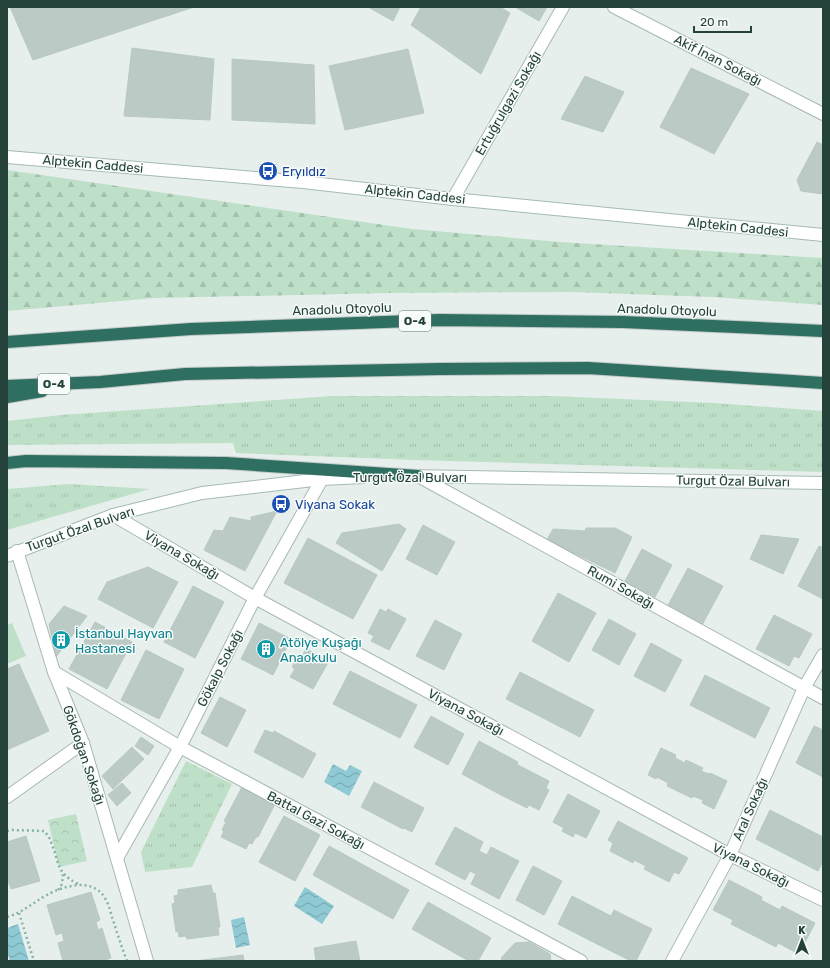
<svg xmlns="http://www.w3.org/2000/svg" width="830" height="968" font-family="Rubik,sans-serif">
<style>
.grass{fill:url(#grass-tufts)}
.forest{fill:url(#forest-firs)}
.park{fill:url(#park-crowns)}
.pitch{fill:#bfe0c8}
.water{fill:url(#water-waves)}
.building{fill:#bbcac4;stroke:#b8c9c2}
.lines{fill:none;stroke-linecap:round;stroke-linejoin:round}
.street-casing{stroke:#a8b8b2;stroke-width:14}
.secondary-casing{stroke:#a4bbb3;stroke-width:14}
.highway-casing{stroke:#c2cac8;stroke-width:14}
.path{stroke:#86b3a5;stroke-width:2.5;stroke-dasharray:2 3;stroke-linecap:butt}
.street{stroke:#fff;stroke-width:12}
.secondary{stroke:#fff;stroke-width:12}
.highway{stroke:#2f6f62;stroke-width:12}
.labels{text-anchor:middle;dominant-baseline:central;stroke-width:3;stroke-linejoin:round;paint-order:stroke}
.shield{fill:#f7fbf9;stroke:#637a73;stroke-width:1}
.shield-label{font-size:12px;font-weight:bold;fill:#24423a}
.street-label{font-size:13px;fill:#24423a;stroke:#f7fbf9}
.transit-label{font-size:13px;fill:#164399;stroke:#f7fbf9;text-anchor:start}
.culture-label{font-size:13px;fill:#0d838f;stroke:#f7fbf9;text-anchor:start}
</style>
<defs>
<pattern id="grass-tufts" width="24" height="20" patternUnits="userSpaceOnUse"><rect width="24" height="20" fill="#bfe0c8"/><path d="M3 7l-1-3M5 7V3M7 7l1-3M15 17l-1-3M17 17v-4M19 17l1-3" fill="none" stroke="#a4c1ad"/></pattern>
<pattern id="forest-firs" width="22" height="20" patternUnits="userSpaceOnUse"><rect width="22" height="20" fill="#bfe0c8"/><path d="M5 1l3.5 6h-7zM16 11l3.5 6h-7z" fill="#a4c1ad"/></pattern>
<pattern id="park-crowns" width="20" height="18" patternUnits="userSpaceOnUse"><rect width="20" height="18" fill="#bfe0c8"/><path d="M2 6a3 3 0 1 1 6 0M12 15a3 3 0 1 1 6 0" fill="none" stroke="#a4c1ad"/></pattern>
<pattern id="water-waves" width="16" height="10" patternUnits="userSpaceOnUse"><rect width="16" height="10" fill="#8ec9d4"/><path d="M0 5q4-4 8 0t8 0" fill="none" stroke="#74a5ad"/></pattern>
</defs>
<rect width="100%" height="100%" fill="#e6efeb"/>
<g class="grass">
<path d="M 333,396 L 553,396 L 714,403 L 823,411 L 823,472 L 415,460 L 236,453 L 233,443 L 7,445 L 7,421 L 61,415 Z"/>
<path d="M 69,484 L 150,489 L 7,530 L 7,489 Z"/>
<path d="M 186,761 L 232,784 L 192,867 L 145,872 L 141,852 Z"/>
</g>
<path class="forest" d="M 7,170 L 412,229 L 560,242 L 823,258 L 823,305 L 713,297 L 571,292 L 389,293 L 155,298 L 7,311 Z"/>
<path class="park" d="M 76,814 L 87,861 L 59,867 L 48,820 Z"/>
<path class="pitch" d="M 12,623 L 26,656 L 7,664 L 7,625 Z"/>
<g class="water">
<path d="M 333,764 L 346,771 L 350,765 L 362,771 L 349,796 L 324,782 Z"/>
<path d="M 305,887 L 334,906 L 322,924 L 294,906 Z"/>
<path d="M 244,917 L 250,945 L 236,948 L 231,920 Z"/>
<path d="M 18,924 L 29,961 L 10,961 L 7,951 L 7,928 Z"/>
</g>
<g class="building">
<path d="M 10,7 L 194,7 L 33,60 Z"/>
<path d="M 368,7 L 400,7 L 393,21 Z"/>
<path d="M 421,7 L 500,7 L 510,13 L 481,74 L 411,25 Z"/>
<path d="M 515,7 L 547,7 L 539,21 Z"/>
<path d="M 132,48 L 214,59 L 210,120 L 124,116 Z"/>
<path d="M 408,49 L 424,113 L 345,130 L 329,66 Z"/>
<path d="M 232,59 L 314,65 L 315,124 L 232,120 Z"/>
<path d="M 691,68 L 749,94 L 714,154 L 660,127 Z"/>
<path d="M 585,76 L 624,92 L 603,132 L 561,119 Z"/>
<path d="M 817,142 L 823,145 L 823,194 L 801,191 L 797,180 Z"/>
<path d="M 277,511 L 245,571 L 204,550 L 214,530 L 223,531 L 230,517 L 251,521 L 251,517 Z"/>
<path d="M 399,524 L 406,529 L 382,571 L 336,543 L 342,533 Z"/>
<path d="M 423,525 L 455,542 L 437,575 L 406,559 Z"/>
<path d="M 586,528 L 615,528 L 632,537 L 615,573 L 574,553 L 570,556 L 545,543 L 553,529 L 585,531 Z"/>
<path d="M 761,535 L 799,539 L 783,574 L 750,559 Z"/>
<path d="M 308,538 L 377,575 L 353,619 L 284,583 Z"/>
<path d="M 819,546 L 823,548 L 823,599 L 798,586 Z"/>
<path d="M 642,549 L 672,565 L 654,599 L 624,583 Z"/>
<path d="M 148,567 L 178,582 L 153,628 L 98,599 L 107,582 Z"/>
<path d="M 688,568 L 723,586 L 701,627 L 666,609 Z"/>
<path d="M 193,586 L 224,602 L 195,658 L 164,642 Z"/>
<path d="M 558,593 L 596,613 L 569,662 L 532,641 Z"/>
<path d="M 64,606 L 87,616 L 56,657 L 49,624 Z"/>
<path d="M 380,609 L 386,612 L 388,609 L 406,619 L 389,650 L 371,641 L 374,636 L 368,633 Z"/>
<path d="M 774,615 L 812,634 L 799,658 L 794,656 L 789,666 L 756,649 Z"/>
<path d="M 609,619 L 636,634 L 619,665 L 592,650 Z"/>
<path d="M 435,620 L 462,634 L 444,670 L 416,656 Z"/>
<path d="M 95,622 L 132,642 L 107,689 L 69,669 Z"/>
<path d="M 259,623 L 291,639 L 273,675 L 241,659 Z"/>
<path d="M 651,643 L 682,660 L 665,692 L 634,676 Z"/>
<path d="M 306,649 L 329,661 L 313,689 L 290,677 L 295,669 L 292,667 L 297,657 L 301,658 Z"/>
<path d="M 146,650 L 184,669 L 159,719 L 121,700 Z"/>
<path d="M 19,664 L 49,731 L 7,750 L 7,669 Z"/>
<path d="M 350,671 L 417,705 L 400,738 L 333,704 Z"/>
<path d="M 520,672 L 594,710 L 580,737 L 506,699 Z"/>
<path d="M 705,675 L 770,708 L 755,738 L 690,705 Z"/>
<path d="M 220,697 L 246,710 L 227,747 L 201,733 Z"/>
<path d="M 431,716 L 464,734 L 448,765 L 414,747 Z"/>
<path d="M 814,726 L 823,730 L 823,777 L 796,763 Z"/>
<path d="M 265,730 L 273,733 L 274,731 L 316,754 L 303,778 L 254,752 Z"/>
<path d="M 141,737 L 154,746 L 148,755 L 135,746 Z"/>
<path d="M 479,741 L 518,762 L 501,795 L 462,774 Z"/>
<path d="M 132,747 L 144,759 L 113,789 L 102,776 Z"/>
<path d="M 661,748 L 676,755 L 675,758 L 685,763 L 686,760 L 703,768 L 701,771 L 709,774 L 710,773 L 727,781 L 714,809 L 702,803 L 703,800 L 693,796 L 692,798 L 667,786 L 668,783 L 657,777 L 656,779 L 648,775 Z"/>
<path d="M 516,764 L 549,781 L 546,788 L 549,790 L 539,810 L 529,805 L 527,808 L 501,795 Z"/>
<path d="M 374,782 L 424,808 L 412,832 L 404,828 L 403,829 L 361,807 Z"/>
<path d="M 122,783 L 131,793 L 117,806 L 108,795 Z"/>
<path d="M 242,787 L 275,804 L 258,837 L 256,837 L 252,844 L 249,843 L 246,849 L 221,837 L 224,831 L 222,830 L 226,822 L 224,821 Z"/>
<path d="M 568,794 L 600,811 L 586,838 L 575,833 L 573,837 L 562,831 L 564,828 L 553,822 Z"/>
<path d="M 770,810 L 823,837 L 823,861 L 818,871 L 756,839 Z"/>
<path d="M 284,816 L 320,835 L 295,881 L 259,862 Z"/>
<path d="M 618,821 L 688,858 L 679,874 L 674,872 L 669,882 L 644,869 L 646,866 L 634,860 L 633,863 L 610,851 L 613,843 L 608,840 Z"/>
<path d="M 455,827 L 483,842 L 479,851 L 487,855 L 491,847 L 519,861 L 499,899 L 471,884 L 476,874 L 470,871 L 465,880 L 435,864 Z"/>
<path d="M 26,836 L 40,881 L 11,889 L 9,883 L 7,883 L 7,842 Z"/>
<path d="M 329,846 L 409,890 L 393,919 L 313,875 Z"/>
<path d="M 533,866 L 562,881 L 544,915 L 516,900 Z"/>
<path d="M 729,880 L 762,897 L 761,900 L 780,910 L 782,906 L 815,923 L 799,954 L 778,943 L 776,947 L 731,924 L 733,920 L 713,910 Z"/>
<path d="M 211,885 L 213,893 L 215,893 L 220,927 L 218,927 L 219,935 L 187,939 L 186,936 L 179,937 L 178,931 L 176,932 L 172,904 L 175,903 L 174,896 L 178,895 L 178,890 Z"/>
<path d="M 91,892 L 100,920 L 96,922 L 98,930 L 102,928 L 111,958 L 102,961 L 63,961 L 58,943 L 64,941 L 62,933 L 56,935 L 47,905 Z"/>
<path d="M 572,896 L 611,916 L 597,944 L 558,924 Z"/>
<path d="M 428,902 L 491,938 L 478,961 L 469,961 L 412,929 Z"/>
<path d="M 614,910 L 652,929 L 636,961 L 631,961 L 597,944 Z"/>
<path d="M 356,941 L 360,961 L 316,961 L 314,948 Z"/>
<path d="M 529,942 L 550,954 L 551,961 L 502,961 L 501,958 L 515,943 Z"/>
<path d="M 243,955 L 244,961 L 195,961 Z"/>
</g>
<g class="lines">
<g class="street-casing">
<g id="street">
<path d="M 614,7 L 823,114"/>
<path d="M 453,199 L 563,7"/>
<path d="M 418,476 L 823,698"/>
<path d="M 113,515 L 255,598 L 730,855 L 823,900"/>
<path d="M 17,551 L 54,672 L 83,743 L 147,961"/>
<path d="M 54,672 L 180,747 L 581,961"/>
<path d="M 7,797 L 83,743"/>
<path d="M 117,858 L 180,747 L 255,598 L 322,479"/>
<path d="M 672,961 L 730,855 L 804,688 L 823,655"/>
</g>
</g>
<g class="secondary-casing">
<g id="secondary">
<path d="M 7,157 L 303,182 L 453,199 L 823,235"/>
<path d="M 409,476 L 823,483"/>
<path d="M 7,556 L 113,515 L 202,493 L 322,479 L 363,477"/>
</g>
</g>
<g class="highway-casing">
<g id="highway">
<path d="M 7,342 L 191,329 L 439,320 L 623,322 L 823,331"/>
<path d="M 7,386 L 100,382 L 185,374 L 440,369 L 588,368 L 823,383"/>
<path d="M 7,397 L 42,391"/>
<path d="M 7,463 L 26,461 L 226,463 L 418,476"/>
</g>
</g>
<g class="path">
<path d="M 7,831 L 12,830 L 44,831 C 47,834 50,838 51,842 C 60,863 55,872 78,884"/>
<path d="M 58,890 L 62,884 L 63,874"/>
<path d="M 19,913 L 34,961"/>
<path d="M 7,917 C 24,912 32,903 47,895 C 65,885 95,877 106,900 C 110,907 111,916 114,923 C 118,936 122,948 127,961"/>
</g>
<use href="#street" class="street"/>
<use href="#secondary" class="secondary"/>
<use href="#highway" class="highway"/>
</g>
<defs>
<g id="bus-disc" transform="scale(1)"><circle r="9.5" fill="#1a4fb4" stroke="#f7fbf9"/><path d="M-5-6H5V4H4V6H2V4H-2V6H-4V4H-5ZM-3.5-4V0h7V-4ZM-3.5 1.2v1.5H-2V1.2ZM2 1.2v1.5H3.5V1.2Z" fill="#fff"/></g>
<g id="building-disc" transform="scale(1)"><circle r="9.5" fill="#0f9aa8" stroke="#f7fbf9"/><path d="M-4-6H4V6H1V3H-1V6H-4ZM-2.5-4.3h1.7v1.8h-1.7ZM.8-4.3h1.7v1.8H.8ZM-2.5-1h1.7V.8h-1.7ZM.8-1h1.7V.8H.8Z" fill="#fff"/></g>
</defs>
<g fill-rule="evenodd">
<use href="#bus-disc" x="268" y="171"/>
<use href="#bus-disc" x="281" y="504"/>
<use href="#building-disc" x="61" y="640"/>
<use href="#building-disc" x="266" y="649"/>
</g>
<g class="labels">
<g class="shield">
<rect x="399" y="311" width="32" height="20" rx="3"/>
<rect x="38" y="374" width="32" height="20" rx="3"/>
</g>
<g class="shield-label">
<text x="415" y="321">O-4</text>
<text x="54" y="384">O-4</text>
</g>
<g class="street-label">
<text transform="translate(718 60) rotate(27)">Akif İnan Sokağı</text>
<text transform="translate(508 103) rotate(-60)">Ertuğrulgazi Sokağı</text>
<text transform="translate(93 164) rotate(5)">Alptekin Caddesi</text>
<text transform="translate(415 194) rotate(6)">Alptekin Caddesi</text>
<text transform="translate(738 227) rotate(6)">Alptekin Caddesi</text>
<text transform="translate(342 309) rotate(-2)">Anadolu Otoyolu</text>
<text transform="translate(667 310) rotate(2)">Anadolu Otoyolu</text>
<text x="410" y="477">Turgut Özal Bulvarı</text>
<text transform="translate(733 481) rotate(1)">Turgut Özal Bulvarı</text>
<text transform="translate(80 529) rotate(-19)">Turgut Özal Bulvarı</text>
<text transform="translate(182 555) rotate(30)">Viyana Sokağı</text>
<text transform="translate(621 587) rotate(29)">Rumi Sokağı</text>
<text transform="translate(220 668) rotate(-63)">Gökalp Sokağı</text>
<text transform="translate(466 712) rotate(28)">Viyana Sokağı</text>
<text transform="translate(84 755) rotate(71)">Gökdoğan Sokağı</text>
<text transform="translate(750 809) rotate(-66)">Aral Sokağı</text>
<text transform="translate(316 820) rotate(28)">Battal Gazi Sokağı</text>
<text transform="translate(751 865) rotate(26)">Viyana Sokağı</text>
</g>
<g class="transit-label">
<text x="282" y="171">Eryıldız</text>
<text x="295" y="504">Viyana Sokak</text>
</g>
<g class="culture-label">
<text x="75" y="633">İstanbul Hayvan<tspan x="75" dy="15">Hastanesi</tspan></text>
<text x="280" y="642">Atölye Kuşağı<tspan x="280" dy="15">Anaokulu</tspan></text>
</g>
</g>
<rect width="830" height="968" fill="none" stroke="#24423a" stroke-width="16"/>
<g transform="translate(802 940)" stroke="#f7fbf9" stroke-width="3" paint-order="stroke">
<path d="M0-3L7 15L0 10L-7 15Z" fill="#24423a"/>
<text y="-6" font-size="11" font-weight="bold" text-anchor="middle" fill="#24423a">K</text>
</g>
<path d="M694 26v6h57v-6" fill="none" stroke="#24423a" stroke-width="2"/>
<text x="700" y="26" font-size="12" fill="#24423a" stroke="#f7fbf9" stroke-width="3" paint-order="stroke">20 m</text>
</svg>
